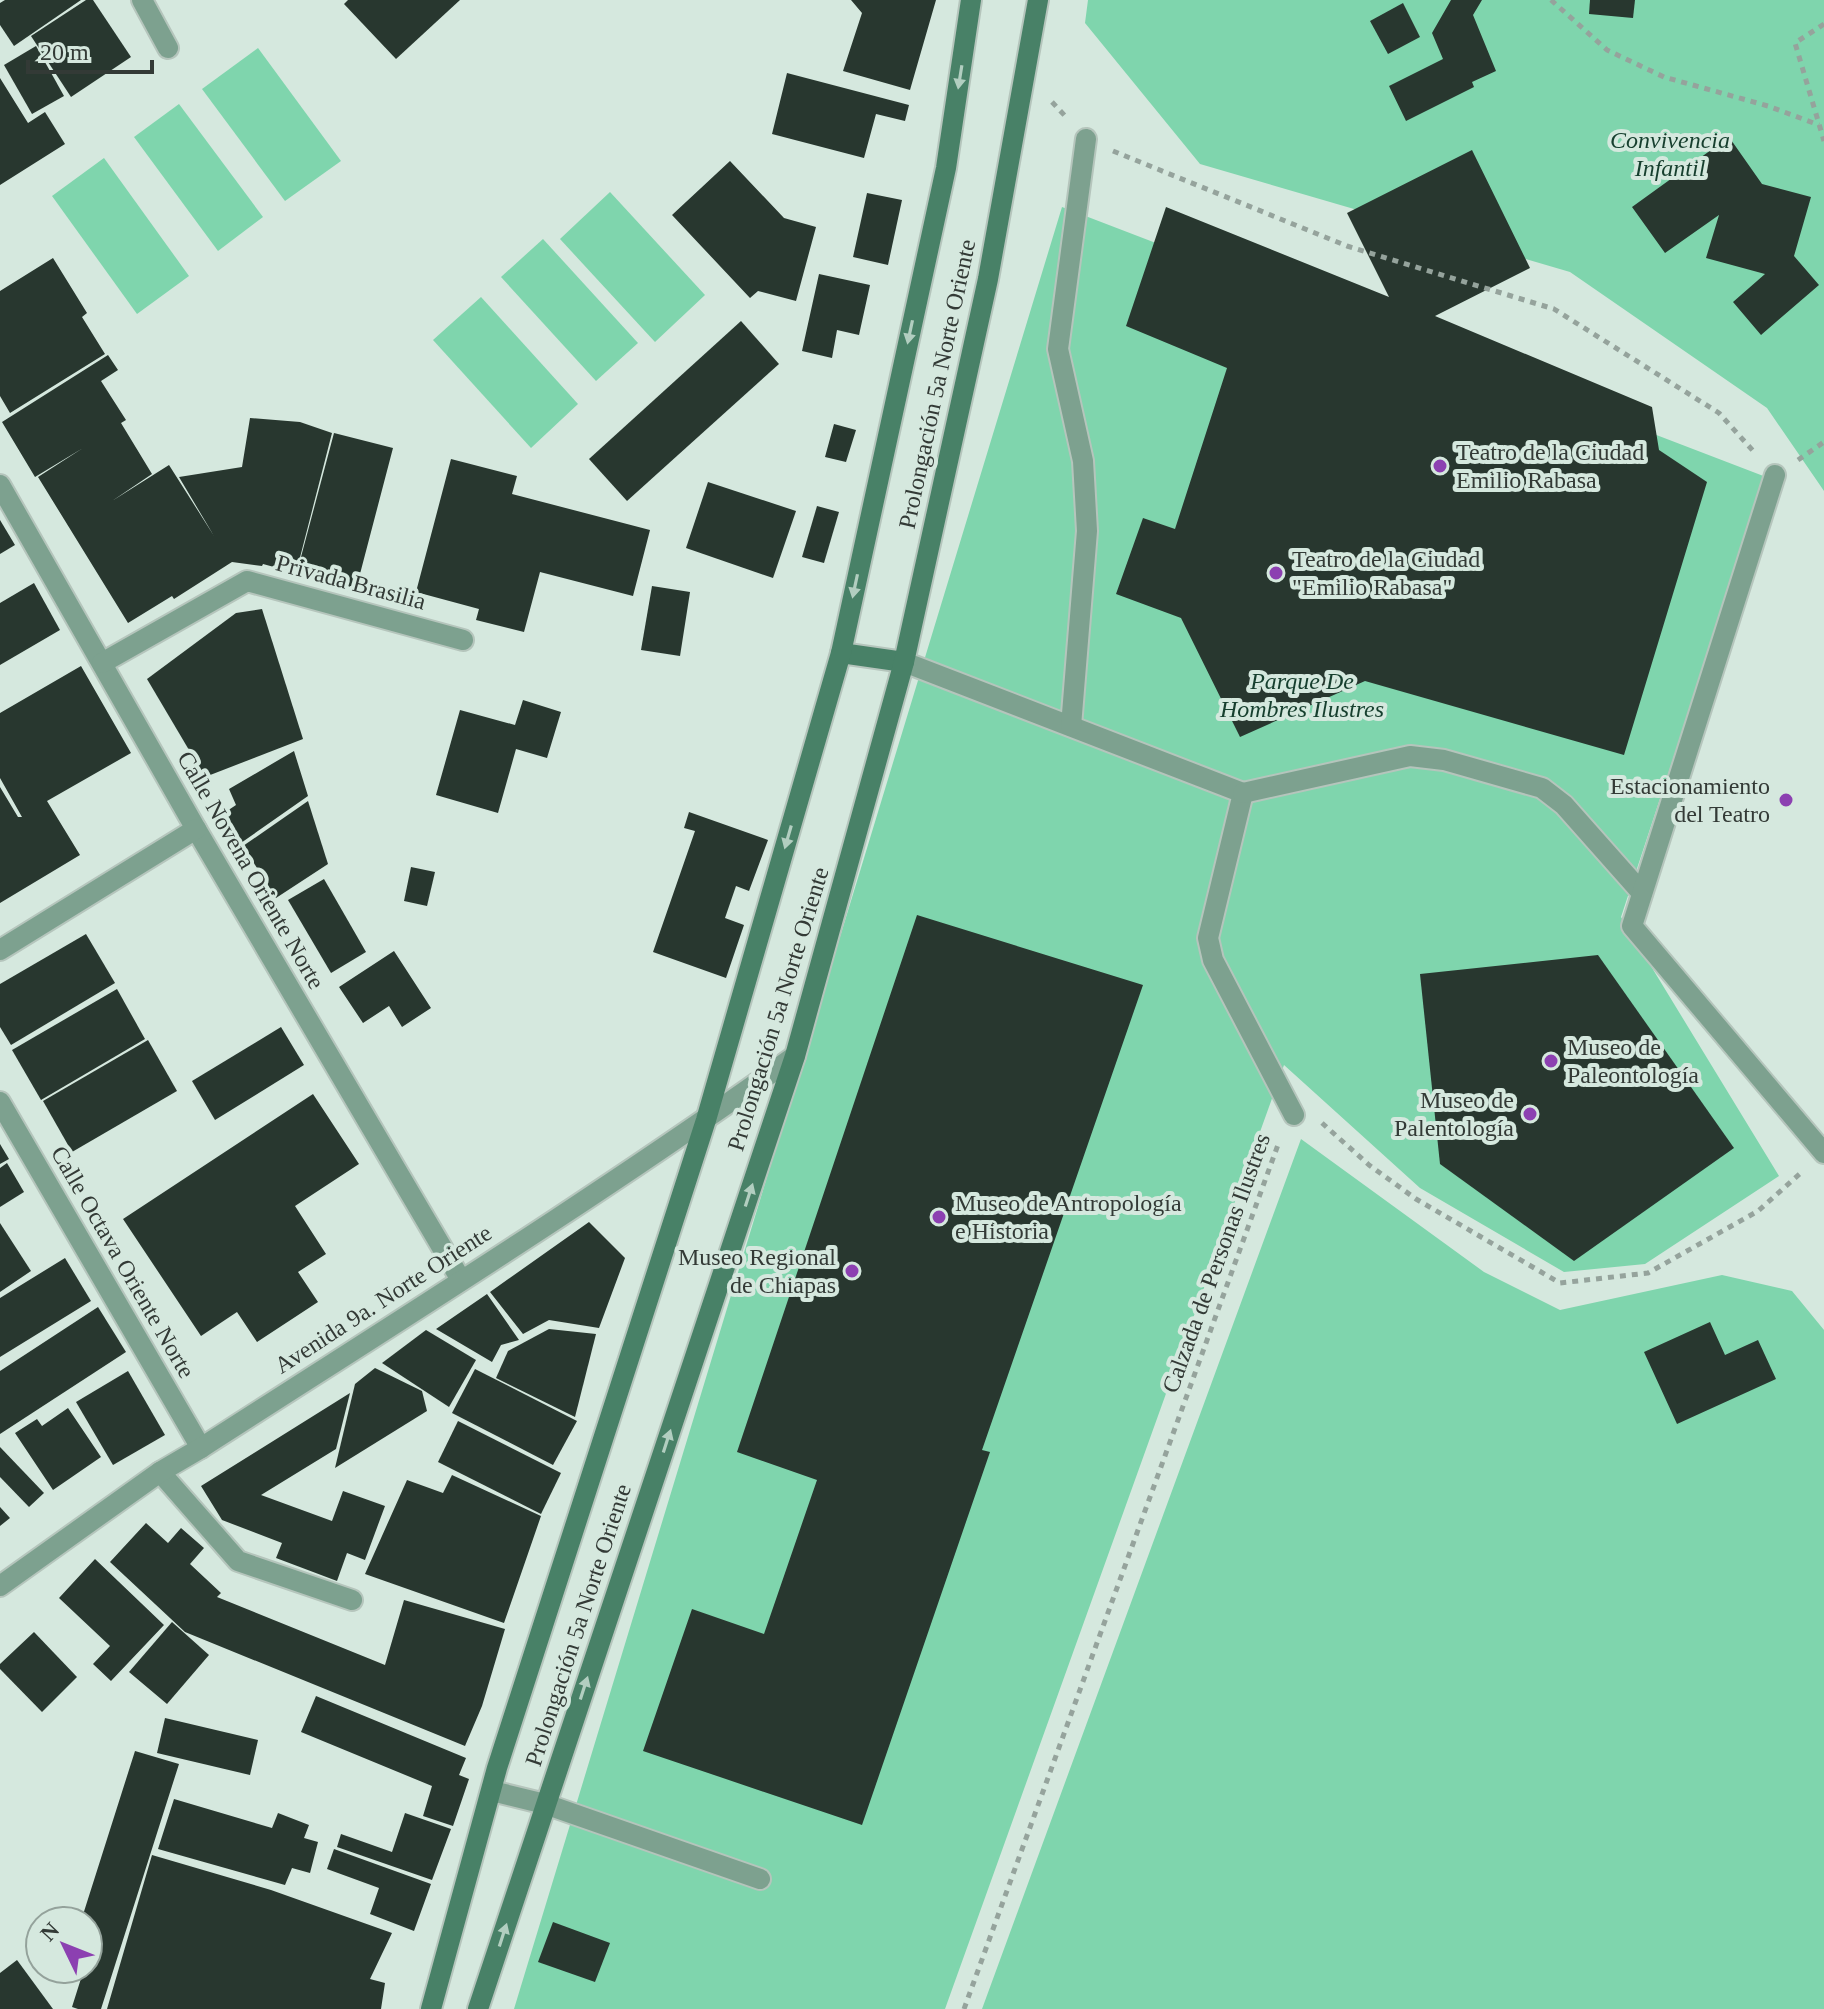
<svg xmlns="http://www.w3.org/2000/svg" width="1824" height="2009" font-family="Georgia,serif">
	<style>
		.green { fill: #7fd5ad }
		.building { fill: #28372f }
		.lines { fill: none; stroke-linecap: round; stroke-linejoin: round }
		.service-casing { stroke: #b5c5bc; stroke-width: 24 }
		.pedestrian-casing { stroke: #b5c5bc; stroke-width: 24 }
		.minor-casing { stroke: #b5c5bc; stroke-width: 24 }
		.secondary-casing { stroke: #b5c5bc; stroke-width: 24 }
		.path { stroke: #95a39c; stroke-width: 5; stroke-dasharray: 6 6; stroke-linecap: butt }
		.service { stroke: #7da18f; stroke-width: 20 }
		.pedestrian { stroke: #7da18f; stroke-width: 20 }
		.minor { stroke: #7da18f; stroke-width: 20 }
		.secondary { stroke: #488167; stroke-width: 20 }
		.oneway { fill: #b2cec0 }
		.poi-dot { fill: #8c40b1; stroke: #d5e8de; stroke-width: 3 }
		.labels { text-anchor: middle; stroke-width: 8; stroke-linejoin: round; paint-order: stroke }
		.park-label { font-size: 24px; font-style: italic; fill: #163f2e; stroke: #d5e8de }
		.street-label { font-size: 24px; fill: #333a36; stroke: #d5e8de }
		.poi-label { font-size: 24px; fill: #333a36; stroke: #d5e8de; text-anchor: start }
	</style>
	<rect width="100%" height="100%" fill="#d5e8de"/>
	<g class="green">
		<polygon points="1088,0 1824,0 1824,491 1767,408 1570,272 1200,164 1085,23"/>
		<polygon points="258,48 341,161 285,201 202,89"/>
		<polygon points="179,104 263,217 218,251 134,137"/>
		<polygon points="104,158 189,276 137,314 52,196"/>
		<polygon points="610,192 705,295 655,342 560,239"/>
		<polygon points="1062,207 1766,477 1621,917 1779,1176 1645,1264 1564,1272 1420,1188 1284,1065 945,2009 514,2009"/>
		<polygon points="543,239 638,343 596,381 501,277"/>
		<polygon points="481,297 578,404 531,448 433,340"/>
		<polygon points="1301,1139 1484,1272 1560,1310 1722,1275 1792,1291 1824,1330 1824,2009 982,2009"/>
	</g>
	<g class="building">
		<polygon points="5,0 81,0 14,46 0,25 0,3"/>
		<polygon points="86,0 93,0 131,57 71,97 31,36"/>
		<polygon points="348,0 460,0 396,59 344,4"/>
		<polygon points="851,0 936,0 910,90 843,71 862,13"/>
		<polygon points="1451,0 1482,0 1473,15 1496,71 1472,82 1474,87 1406,121 1389,86 1443,59 1432,33"/>
		<polygon points="1590,0 1635,0 1633,18 1589,14"/>
		<polygon points="1403,3 1420,37 1388,54 1370,21"/>
		<polygon points="36,46 64,96 32,114 4,65"/>
		<polygon points="787,73 909,105 905,121 876,114 864,158 772,134"/>
		<polygon points="0,78 28,123 45,112 65,144 0,185"/>
		<polygon points="1729,137 1762,184 1811,197 1794,256 1819,285 1761,335 1733,302 1765,274 1706,258 1719,215 1665,253 1632,207"/>
		<polygon points="1472,150 1530,268 1435,316 1652,407 1659,450 1707,482 1624,755 1365,681 1240,737 1181,618 1116,594 1143,518 1175,529 1227,368 1126,326 1166,207 1389,297 1347,213"/>
		<polygon points="730,161 784,218 816,227 796,301 758,291 750,298 672,215"/>
		<polygon points="867,193 902,200 888,265 853,257"/>
		<polygon points="53,258 87,313 82,317 105,354 10,413 0,396 0,291"/>
		<polygon points="819,274 870,285 859,335 837,330 832,358 802,351"/>
		<polygon points="741,321 779,364 627,501 589,459"/>
		<polygon points="108,355 118,370 101,381 126,420 121,423 152,474 112,501 169,465 214,536 179,477 242,467 250,418 300,422 332,433 296,573 263,564 262,566 232,562 174,599 172,596 128,623 38,477 83,448 35,477 2,422"/>
		<polygon points="834,424 856,430 846,462 825,457"/>
		<polygon points="334,433 393,448 355,593 315,583 316,577 297,572"/>
		<polygon points="451,459 517,476 512,494 650,530 633,596 540,572 524,632 476,620 479,609 416,592"/>
		<polygon points="708,482 796,511 773,578 686,548"/>
		<polygon points="817,506 839,512 824,563 802,557"/>
		<polygon points="0,520 15,545 0,554"/>
		<polygon points="34,583 60,630 0,665 0,603"/>
		<polygon points="652,586 690,592 680,656 641,650"/>
		<polygon points="262,609 303,739 205,777 147,679 236,613"/>
		<polygon points="81,666 131,753 47,801 80,855 0,903 0,787 18,817 22,817 0,778 0,713"/>
		<polygon points="523,700 561,712 547,758 516,749 498,813 436,795 460,710 515,725"/>
		<polygon points="294,751 308,796 238,845 218,817 236,805 229,789"/>
		<polygon points="308,801 328,864 276,898 243,846"/>
		<polygon points="689,812 768,840 749,891 736,886 725,918 744,925 726,978 653,952 695,831 684,828"/>
		<polygon points="411,867 435,872 427,906 404,901"/>
		<polygon points="324,879 366,952 331,973 288,900"/>
		<polygon points="917,915 1143,985 982,1450 990,1452 862,1825 643,1751 692,1609 764,1634 817,1480 737,1452"/>
		<polygon points="86,934 115,983 11,1045 0,1027 0,984"/>
		<polygon points="394,951 431,1008 402,1027 389,1006 363,1023 339,987"/>
		<polygon points="1598,955 1734,1148 1574,1261 1440,1164 1420,974"/>
		<polygon points="117,989 145,1039 41,1100 12,1050"/>
		<polygon points="281,1027 304,1065 215,1120 192,1081"/>
		<polygon points="148,1040 177,1091 72,1152 43,1101"/>
		<polygon points="313,1094 359,1164 295,1206 326,1254 298,1272 318,1302 257,1342 237,1312 201,1336 123,1219"/>
		<polygon points="0,1144 9,1159 0,1164"/>
		<polygon points="7,1163 24,1192 0,1207 0,1168"/>
		<polygon points="589,1222 625,1258 599,1328 549,1320 523,1334 490,1292"/>
		<polygon points="0,1223 31,1271 0,1292"/>
		<polygon points="65,1258 91,1301 0,1357 0,1298"/>
		<polygon points="487,1294 519,1340 501,1345 492,1362 436,1329"/>
		<polygon points="98,1307 126,1352 0,1434 0,1371"/>
		<polygon points="1710,1322 1725,1355 1758,1340 1776,1379 1677,1424 1644,1352"/>
		<polygon points="549,1329 596,1334 575,1417 496,1378 508,1351"/>
		<polygon points="426,1330 476,1360 449,1407 382,1363"/>
		<polygon points="375,1368 422,1391 427,1411 335,1468 355,1384"/>
		<polygon points="475,1369 577,1421 553,1465 452,1413"/>
		<polygon points="128,1371 165,1435 113,1465 76,1402"/>
		<polygon points="350,1393 336,1449 261,1495 332,1521 343,1491 385,1506 365,1560 347,1553 337,1581 276,1558 282,1543 222,1520 201,1486"/>
		<polygon points="68,1408 101,1457 53,1490 15,1433 37,1419 42,1426"/>
		<polygon points="458,1421 561,1473 541,1514 438,1462"/>
		<polygon points="0,1447 44,1493 29,1507 0,1477"/>
		<polygon points="452,1475 541,1516 504,1623 365,1574 407,1480 443,1493"/>
		<polygon points="0,1507 10,1518 0,1526"/>
		<polygon points="146,1523 168,1543 181,1528 204,1548 190,1564 221,1593 217,1597 385,1665 404,1600 505,1629 482,1706 465,1746 185,1632 110,1562"/>
		<polygon points="95,1559 164,1625 111,1681 93,1664 110,1646 59,1598"/>
		<polygon points="172,1622 209,1655 167,1704 129,1672"/>
		<polygon points="34,1632 77,1677 42,1712 0,1669 0,1664"/>
		<polygon points="316,1696 466,1758 459,1775 469,1779 453,1826 423,1816 432,1786 301,1732"/>
		<polygon points="165,1718 258,1740 250,1775 157,1753"/>
		<polygon points="135,1751 179,1764 101,2009 78,2009 72,2007 84,1969 88,1969 88,1921 81,1921"/>
		<polygon points="174,1799 272,1828 278,1813 309,1825 304,1838 318,1842 310,1873 292,1868 285,1885 158,1849"/>
		<polygon points="405,1813 451,1829 432,1880 337,1847 341,1834 392,1852"/>
		<polygon points="334,1849 431,1884 414,1931 370,1914 379,1888 327,1869"/>
		<polygon points="152,1855 271,1890 392,1933 370,1979 385,1983 381,2009 107,2009"/>
		<polygon points="553,1922 610,1943 595,1982 538,1962"/>
		<polygon points="17,1960 53,2009 0,2009 0,1973"/>
	</g>
	<g class="lines">
		<defs>
			<g id="service">
				<polyline points="160,1472 238,1561 352,1600"/>
				<polyline points="492,1791 545,1804 760,1879"/>
			</g>
			<g id="pedestrian">
				<polyline points="904,662 1243,793 1208,938 1213,960 1294,1115"/>
				<polyline points="1071,726 1087,531 1083,461 1058,349 1086,139"/>
				<polyline points="1243,793 1410,756 1444,760 1542,788 1564,805 1642,893"/>
			</g>
			<g id="minor">
				<polyline points="142,0 168,48"/>
				<polyline points="1775,475 1632,926 1824,1153"/>
				<polyline points="0,485 196,829 461,1280"/>
				<polyline points="102,663 247,581 463,640"/>
				<polyline points="0,950 196,829"/>
				<polyline points="0,1102 201,1448"/>
				<path d="M0,1586L160,1472L201,1448C400,1320 602,1194 795,1056"/>
			</g>
			<g id="secondary">
				<polyline points="841,653 904,662"/>
				<polyline points="431,2009 497,1768 706,1120 841,653 946,168 971,0"/>
				<polyline points="478,2009 795,1056 904,662 988,279 1038,0"/>
			</g>
		</defs>
		<use href="#service" class="service-casing"/>
		<use href="#pedestrian" class="pedestrian-casing"/>
		<use href="#minor" class="minor-casing"/>
		<use href="#secondary" class="secondary-casing"/>
		<g class="path">
			<polyline points="1551,0 1607,50 1664,77 1768,106 1819,125"/>
			<polyline points="1824,24 1795,43 1824,141"/>
			<polyline points="1052,102 1067,118"/>
			<polyline points="1113,151 1347,246 1554,309 1719,413 1755,453"/>
			<polyline points="1798,460 1824,442"/>
			<polyline points="1322,1123 1369,1165 1416,1199 1560,1283 1648,1273 1758,1211 1803,1171"/>
			<polyline points="964,2009 1279,1142"/>
		</g>
		<use href="#service" class="service"/>
		<use href="#pedestrian" class="pedestrian"/>
		<use href="#minor" class="minor"/>
		<use href="#secondary" class="secondary"/>
	</g>
	<defs><path id="oneway-solid" d="M-6-.8H1V-3.2L6.5 0L1 3.2V.8H-6Z" transform="scale(2)"/></defs>
	<g class="oneway">
		<use href="#oneway-solid" transform="translate(960 77) rotate(99)"/>
		<use href="#oneway-solid" transform="translate(910 332) rotate(102)"/>
		<use href="#oneway-solid" transform="translate(855 586) rotate(102)"/>
		<use href="#oneway-solid" transform="translate(788 837) rotate(106)"/>
		<use href="#oneway-solid" transform="translate(749 1195) rotate(-72)"/>
		<use href="#oneway-solid" transform="translate(667 1441) rotate(-72)"/>
		<use href="#oneway-solid" transform="translate(584 1688) rotate(-72)"/>
		<use href="#oneway-solid" transform="translate(503 1935) rotate(-72)"/>
	</g>
	<g class="poi-dot">
		<circle cx="1440" cy="466" r="8"/>
		<circle cx="1276" cy="573" r="8"/>
		<circle cx="1786" cy="800" r="8"/>
		<circle cx="1551" cy="1061" r="8"/>
		<circle cx="1530" cy="1114" r="8"/>
		<circle cx="939" cy="1217" r="8"/>
		<circle cx="852" cy="1271" r="8"/>
	</g>
	<g class="labels">
		<g class="park-label">
			<text x="1670" y="148">Convivencia<tspan x="1670" dy="28">Infantil</tspan></text>
			<text x="1302" y="689">Parque De<tspan x="1302" dy="28">Hombres Ilustres</tspan></text>
		</g>
		<g class="street-label">
			<text transform="translate(937 384) rotate(-78)" y="8">Prolongación 5a Norte Oriente</text>
			<text transform="translate(351 582) rotate(15)" y="8">Privada Brasilia</text>
			<text transform="translate(251 870) rotate(60)" y="8">Calle Novena Oriente Norte</text>
			<text transform="translate(778 1009) rotate(-73)" y="8">Prolongación 5a Norte Oriente</text>
			<text transform="translate(123 1262) rotate(60)" y="8">Calle Octava Oriente Norte</text>
			<text transform="translate(1216 1263) rotate(-70)" y="8">Calzada de Personas Ilustres</text>
			<text transform="translate(383 1299) rotate(-33)" y="8">Avenida 9a. Norte Oriente</text>
			<text transform="translate(578 1625) rotate(-72)" y="8">Prolongación 5a Norte Oriente</text>
		</g>
		<g class="poi-label">
			<text x="1456" y="460">Teatro de la Ciudad<tspan x="1456" dy="28">Emilio Rabasa</tspan></text>
			<text x="1292" y="567">Teatro de la Ciudad<tspan x="1292" dy="28">"Emilio Rabasa"</tspan></text>
			<text x="1770" y="794" text-anchor="end">Estacionamiento<tspan x="1770" dy="28">del Teatro</tspan></text>
			<text x="1567" y="1055">Museo de<tspan x="1567" dy="28">Paleontología</tspan></text>
			<text x="1514" y="1108" text-anchor="end">Museo de<tspan x="1514" dy="28">Palentología</tspan></text>
			<text x="955" y="1211">Museo de Antropología<tspan x="955" dy="28">e Historia</tspan></text>
			<text x="836" y="1265" text-anchor="end">Museo Regional<tspan x="836" dy="28">de Chiapas</tspan></text>
		</g>
	</g>
	<g transform="translate(64 1945) rotate(313)"><circle r="38" fill="#d5e8de" stroke="#94a29b" stroke-width="2"/>
	<path d="M0-6L14 30L0 20L-14 30Z" fill="#8c40b1"/>
	<text y="-12" font-size="22" font-weight="bold" text-anchor="middle" fill="#333a36">N</text>
	</g>
	<path d="M28 60v12h124v-12" fill="none" stroke="#333a36" stroke-width="4"/>
	<text x="40" y="60" font-size="24" fill="#333a36" stroke="#d5e8de" stroke-width="6" paint-order="stroke">20 m</text>
</svg>
